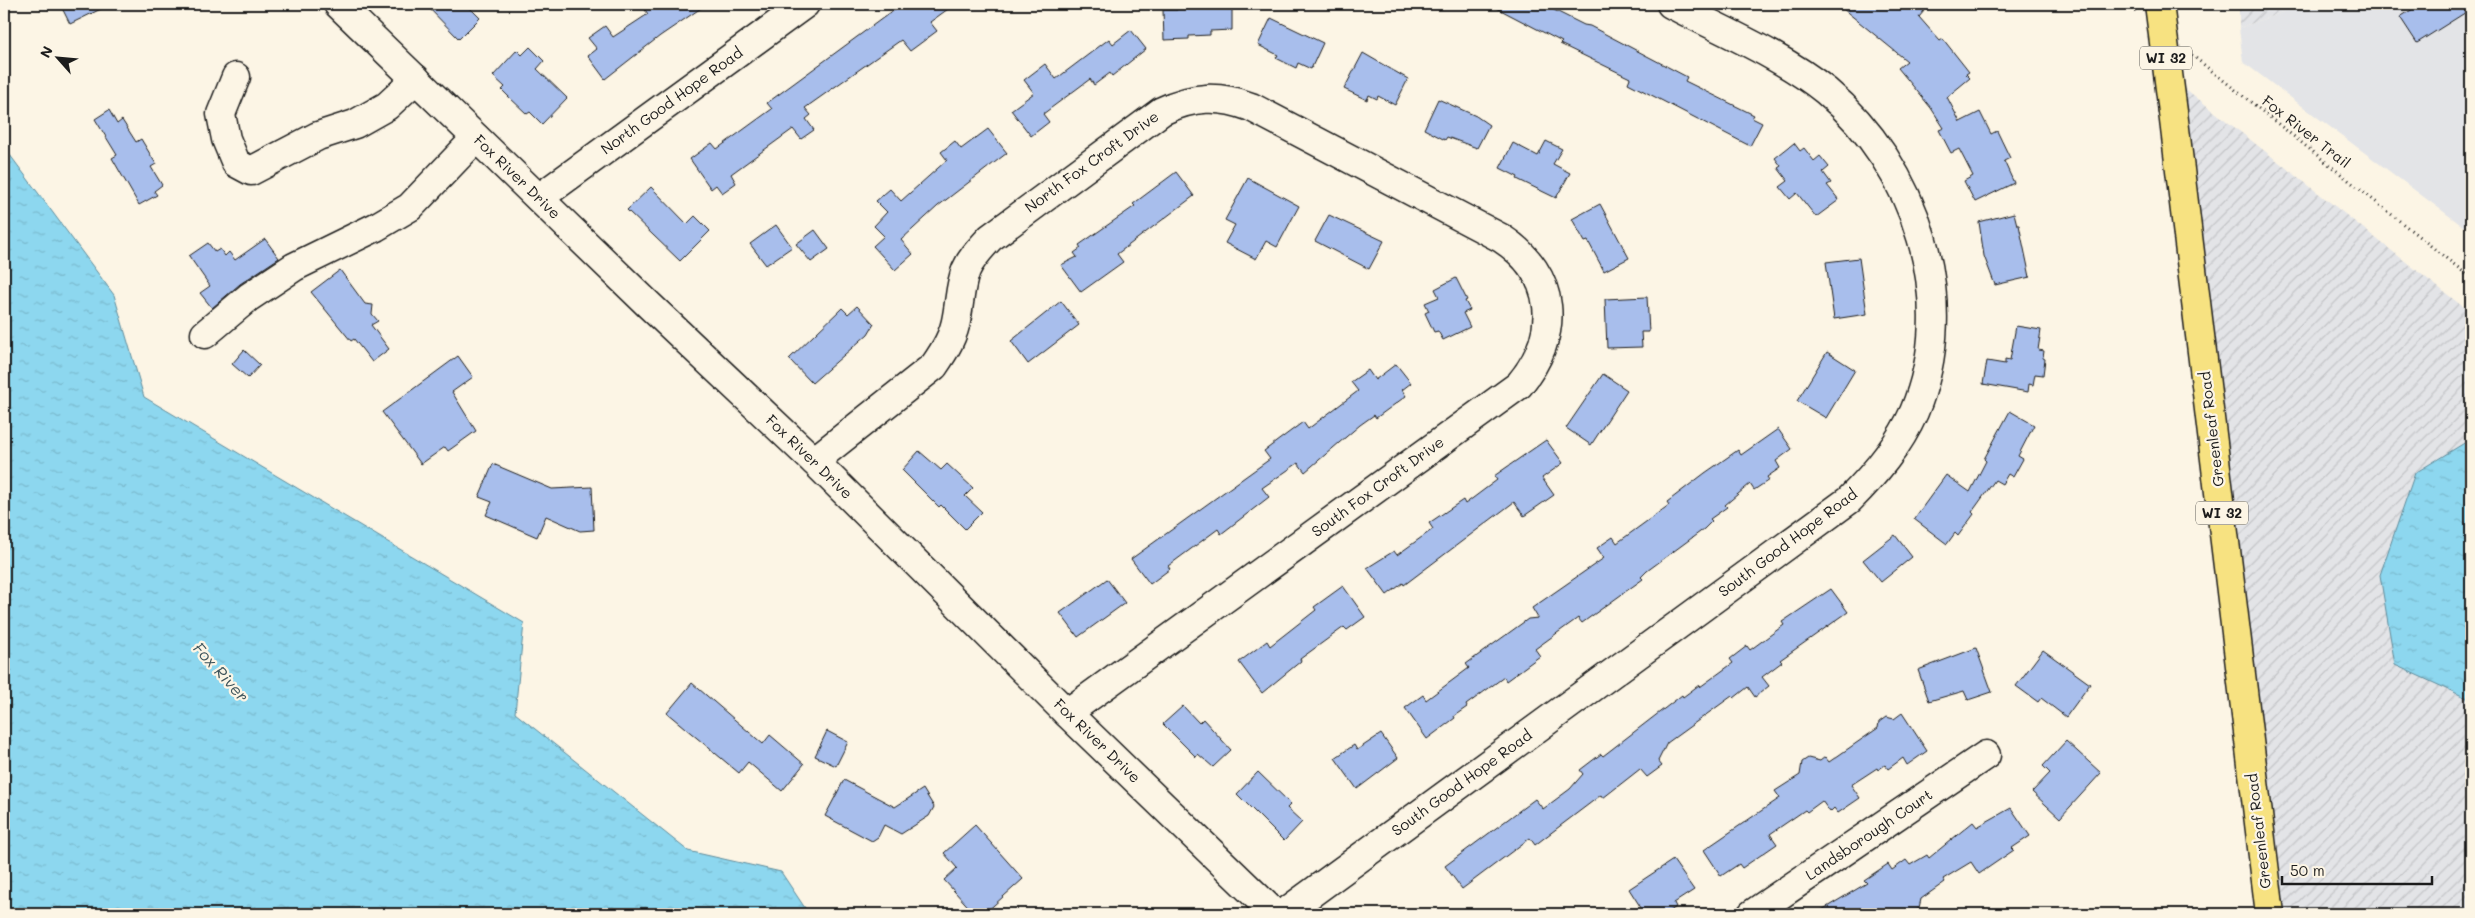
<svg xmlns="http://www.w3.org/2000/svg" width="2475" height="918" font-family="Mali,sans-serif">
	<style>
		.built { fill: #e3e4e7 }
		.industrial { fill: url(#industrial-furrows) }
		.water { fill: url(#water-ripples); stroke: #608c9b }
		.building { fill: #a8beec; stroke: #1c1c1c }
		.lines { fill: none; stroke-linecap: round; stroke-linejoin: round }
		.minor-casing { stroke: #1c1c1c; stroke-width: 31 }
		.major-casing { stroke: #1c1c1c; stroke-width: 31 }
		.path { stroke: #1c1c1c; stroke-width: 3; stroke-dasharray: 1 4; stroke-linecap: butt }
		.minor { stroke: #fcf5e5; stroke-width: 28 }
		.major { stroke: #f7e281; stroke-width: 28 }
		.major-bridge-casing { stroke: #1c1c1c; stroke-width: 31; stroke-linecap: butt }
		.major-bridge { stroke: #f7e281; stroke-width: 28 }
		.labels { text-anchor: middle; stroke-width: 4.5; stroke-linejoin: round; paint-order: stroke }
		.shield { fill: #fcf5e5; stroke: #5f5d58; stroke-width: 1 }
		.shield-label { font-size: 14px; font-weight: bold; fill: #1c1c1c }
		.street-label { font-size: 15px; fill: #1c1c1c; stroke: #fcf5e5 }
		.water-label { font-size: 16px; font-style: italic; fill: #3e545b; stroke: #fcf5e5 }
	</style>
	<defs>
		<pattern id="industrial-furrows" width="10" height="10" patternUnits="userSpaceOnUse" patternTransform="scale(1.25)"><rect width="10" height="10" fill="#e3e4e7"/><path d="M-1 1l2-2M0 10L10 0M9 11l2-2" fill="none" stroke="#c2c3c6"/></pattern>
		<pattern id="water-ripples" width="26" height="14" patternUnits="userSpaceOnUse" patternTransform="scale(1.25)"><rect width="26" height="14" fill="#8dd7ef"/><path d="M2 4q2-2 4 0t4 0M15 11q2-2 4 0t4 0" fill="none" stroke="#79b8cc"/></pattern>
	</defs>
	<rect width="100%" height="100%" fill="#fcf5e5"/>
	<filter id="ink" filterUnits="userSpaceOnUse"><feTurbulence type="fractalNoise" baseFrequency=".02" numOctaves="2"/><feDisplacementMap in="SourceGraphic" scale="10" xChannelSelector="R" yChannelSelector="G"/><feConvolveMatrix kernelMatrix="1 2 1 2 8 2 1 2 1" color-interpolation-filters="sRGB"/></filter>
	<g filter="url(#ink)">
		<polygon class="built" points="2305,4 2471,4 2471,216 2464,227 2243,62 2239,28"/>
		<g class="industrial">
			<polygon points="2239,4 2305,4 2239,28"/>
			<polygon points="2169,76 2471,313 2471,914 2270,914"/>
		</g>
		<g class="water">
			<polygon points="4,147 114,295 144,397 524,623 515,713 688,851 781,872 809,914 4,914"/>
			<polygon points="2471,439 2471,700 2395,665 2380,575 2415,473"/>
		</g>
		<g class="building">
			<polygon points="60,4 111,4 70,24"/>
			<polygon points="425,4 466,4 480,18 459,39"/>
			<polygon points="641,4 707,4 660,36 605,79 588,56 597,49 588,38 605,26 613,37 648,14"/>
			<polygon points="902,4 955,4 930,22 937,31 910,51 901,40 805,108 811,115 806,119 814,130 801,139 793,129 731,174 736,183 722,193 716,185 711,189 690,159 712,143 717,149 754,122 772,109 767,103"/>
			<polygon points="1177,4 1232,4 1232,30 1210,31 1210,35 1189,36 1189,39 1164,40 1163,10 1177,10"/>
			<polygon points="1489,4 1542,4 1584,25 1590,26 1687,77 1685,81 1754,115 1752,118 1762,123 1750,146 1628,83 1630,78 1560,44 1562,42"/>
			<polygon points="1837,4 1914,4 1924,11 1919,17 1940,41 1943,39 1969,72 1966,74 1970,78 1947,97 1960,122 1980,112 1991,134 1997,131 2010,158 2004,161 2014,183 1975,202 1964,181 1973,176 1959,149 1951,153 1939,130 1944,128 1931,108 1898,68 1907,61"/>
			<polygon points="2421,4 2471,4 2471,9 2417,43 2400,17"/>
			<polygon points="1271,18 1323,43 1311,69 1298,63 1296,68 1276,58 1278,55 1258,45"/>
			<polygon points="1131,30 1146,49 1112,76 1110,73 1094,85 1090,79 1043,114 1049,122 1031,136 1011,110 1034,93 1024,80 1045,64 1056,79 1109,39 1113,44"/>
			<polygon points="530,47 544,61 537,69 567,98 542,124 530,112 527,114 508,96 502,90 505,87 493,76 517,50 522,55"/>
			<polygon points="1363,53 1408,79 1395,105 1378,96 1377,99 1369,95 1367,100 1344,89"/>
			<polygon points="1438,99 1476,116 1489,125 1477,148 1447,137 1445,140 1424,129"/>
			<polygon points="109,110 117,124 122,120 136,142 141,139 156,164 151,167 162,185 154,191 157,195 139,205 112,158 117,155 95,119"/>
			<polygon points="988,129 1007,153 938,206 901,240 913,254 895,270 873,246 884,236 874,226 887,212 876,201 890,189 901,201 947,160 941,152 955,141 961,149"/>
			<polygon points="1546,141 1562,149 1553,164 1570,173 1556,198 1517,179 1518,177 1500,168 1513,143 1538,156"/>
			<polygon points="1794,143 1800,151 1804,148 1814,161 1820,156 1829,167 1823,172 1831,183 1827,185 1839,200 1816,217 1797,193 1790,199 1780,187 1788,181 1778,168 1781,166 1775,158"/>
			<polygon points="1176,172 1194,196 1117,254 1123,262 1081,292 1061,265 1077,257 1074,253 1081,248 1079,245 1135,206 1133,204"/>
			<polygon points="1248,178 1299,206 1277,247 1266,241 1256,259 1225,243 1235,225 1225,220"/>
			<polygon points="651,187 687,224 695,216 710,231 680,261 627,210"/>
			<polygon points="1600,204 1629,258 1604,271 1588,241 1585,242 1572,219"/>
			<polygon points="2014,213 2017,225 2019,225 2030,277 1995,285 1984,256 1979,222"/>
			<polygon points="1329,215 1384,241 1369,269 1315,241"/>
			<polygon points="776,225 792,247 766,265 750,244"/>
			<polygon points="815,230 829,249 811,262 796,244"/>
			<polygon points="265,239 279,258 240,284 212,308 200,293 210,286 189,256 208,243 215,252 220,249 225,256 229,252 235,260"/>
			<polygon points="1859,258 1867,314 1834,319 1826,262"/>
			<polygon points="340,270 365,304 373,305 372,314 378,321 371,325 389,349 372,362 354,339 351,341 311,292"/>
			<polygon points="1456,278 1467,300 1465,301 1470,310 1463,313 1470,327 1443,340 1438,331 1434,332 1425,313 1429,311 1425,303 1439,297 1435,289"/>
			<polygon points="1647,297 1649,332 1641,332 1642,347 1607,348 1605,299"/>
			<polygon points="1061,301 1079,325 1028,364 1011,341"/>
			<polygon points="857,306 874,324 868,334 812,383 789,359 842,308 848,314"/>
			<polygon points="2016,326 2041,330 2038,350 2044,351 2043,358 2045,359 2043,375 2035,374 2033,385 2029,384 2028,392 1983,384 1987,361 2005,364 2005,359 2010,360"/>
			<polygon points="244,350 260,365 248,378 232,364"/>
			<polygon points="1827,352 1855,370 1826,418 1797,401"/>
			<polygon points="458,356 473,377 452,392 476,431 448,451 445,447 421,464 382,412"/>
			<polygon points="1396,364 1411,383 1402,390 1406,396 1376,418 1374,415 1360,425 1305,472 1298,463 1262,488 1269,497 1221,534 1218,529 1168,566 1170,569 1150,584 1131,559 1270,459 1264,451 1303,422 1308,429 1358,391 1351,382 1368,370 1375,380"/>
			<polygon points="1603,374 1627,390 1591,445 1566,428"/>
			<polygon points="2010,411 2034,425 2018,456 2023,459 2013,477 2008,474 2002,484 1995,480 1972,512 1974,514 1958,536 1955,533 1947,544 1914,519 1946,475 1970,492 1986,461 1984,459"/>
			<polygon points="1778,429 1792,449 1776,461 1780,468 1767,477 1769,480 1754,490 1750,484 1725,505 1727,507 1710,519 1712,521 1704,529 1647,571 1641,577 1643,579 1582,623 1578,618 1535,649 1540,656 1506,681 1504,677 1466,705 1467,707 1454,716 1455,718 1427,739 1405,708 1423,695 1426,700 1469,668 1466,664 1528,619 1538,618 1532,608 1604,558 1597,548 1613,537 1617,543 1669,505 1667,502 1705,473 1738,450 1741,455"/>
			<polygon points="1546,440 1563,463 1542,478 1554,495 1524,516 1514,502 1404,585 1403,583 1387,595 1367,568 1394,551 1397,555 1433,529 1429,523 1463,500 1465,504 1497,480 1494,476"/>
			<polygon points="919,451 941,470 947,464 973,488 965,496 982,512 965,529 941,505 939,507 902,470"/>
			<polygon points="493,464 552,489 592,487 594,530 580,531 546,516 537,537 486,515 492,502 479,497"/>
			<polygon points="1895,535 1912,557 1881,582 1863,560"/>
			<polygon points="1107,579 1125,603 1078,637 1060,613"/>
			<polygon points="1343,586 1365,617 1347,630 1344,627 1300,659 1301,661 1262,693 1239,662 1267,641 1270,646 1316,610 1314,607"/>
			<polygon points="1831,589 1848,612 1780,660 1782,662 1762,677 1769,686 1755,697 1748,687 1734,698 1732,696 1667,743 1658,761 1662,766 1647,777 1640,769 1603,798 1601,795 1535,845 1530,838 1462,889 1445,866 1535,799 1543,809 1570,789 1583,774 1580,770 1601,754 1603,756 1682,695 1683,697 1699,685 1700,687 1733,663 1730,659 1747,646 1750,650 1784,625 1782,622"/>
			<polygon points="1976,648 1992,692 1968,700 1964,691 1929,701 1918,670"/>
			<polygon points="2043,650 2090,684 2066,717 2041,698 2038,702 2016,686"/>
			<polygon points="692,683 763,744 770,735 804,764 782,791 748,762 739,773 667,713"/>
			<polygon points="1183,706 1199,723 1203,719 1231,750 1213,767 1198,754 1196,757 1163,724"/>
			<polygon points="1902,713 1927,751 1907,765 1903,758 1888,769 1885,765 1878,770 1877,768 1851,785 1860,798 1838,813 1834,808 1830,812 1822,801 1807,812 1805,810 1770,834 1777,844 1742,868 1739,864 1721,876 1704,850 1780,798 1775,791 1800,775 1802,762 1808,758 1820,761 1825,757 1829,762 1878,728 1879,722 1886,717 1894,719"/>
			<polygon points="827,731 848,742 836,766 815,756"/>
			<polygon points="1381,734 1398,758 1357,789 1335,758 1354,745 1357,750"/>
			<polygon points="2066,741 2101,773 2060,818 2032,792 2050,773 2043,766"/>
			<polygon points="1258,772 1291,804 1287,808 1302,822 1284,841 1237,794"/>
			<polygon points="844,780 895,807 923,789 934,807 929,816 901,834 884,825 878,837 872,841 825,816"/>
			<polygon points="2011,808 2030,836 2012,848 2014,850 1979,874 1971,862 1943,879 1945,882 1921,899 1919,908 1911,914 1901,911 1897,914 1815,914 1867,883 1864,880 1888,864 1892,870 1906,860 1910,865 1927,855 1929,858 1973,822 1977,827"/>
			<polygon points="975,825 1023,879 984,914 975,914 944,880 957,868 944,853"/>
			<polygon points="1673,860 1694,890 1674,903 1676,907 1666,914 1645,914 1629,889"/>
		</g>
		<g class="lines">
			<defs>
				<g id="minor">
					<polyline points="338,4 650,306 814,461 1067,713 1275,914"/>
					<polyline points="236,77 221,114 226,139 236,163 251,171 318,136 355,124 387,106 416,79"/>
					<polyline points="539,198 805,4"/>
					<polyline points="205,334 249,297 294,267 376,227 410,207 476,138"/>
					<path d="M814,461L934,366C945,350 954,336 957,316C960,300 960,285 966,270C971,258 981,248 990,238L1162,111C1193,96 1219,95 1251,107L1501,238C1558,275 1561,335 1519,385L1067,713"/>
					<path d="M1283,914L1849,500C1875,474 1899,446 1914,412C1961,301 1916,166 1826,91C1783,56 1721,30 1671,4"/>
					<polyline points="1752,914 1986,755"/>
				</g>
				<polyline id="major" points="2173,112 2270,914"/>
			</defs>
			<use href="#minor" class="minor-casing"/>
			<use href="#major" class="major-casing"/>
			<g class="path">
				<polyline points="2127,4 2136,11"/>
				<polyline points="2188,52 2471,278"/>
			</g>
			<use href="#minor" class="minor"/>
			<use href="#major" class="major"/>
			<defs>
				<polyline id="major-bridge" points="2159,4 2173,112"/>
			</defs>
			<use href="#major-bridge" class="major-bridge-casing"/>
			<use href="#major-bridge" class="major-bridge"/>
		</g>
	</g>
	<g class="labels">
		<g class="shield">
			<rect x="2140" y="46.5" width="52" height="23" rx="4"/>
			<rect x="2196" y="501.5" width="52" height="23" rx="4"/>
		</g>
		<g class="shield-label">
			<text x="2166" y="63">WI 32</text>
			<text x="2222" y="518">WI 32</text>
		</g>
		<g class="street-label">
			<text transform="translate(672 101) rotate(-36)" y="5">North Good Hope Road</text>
			<text transform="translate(2306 132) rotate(38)" y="5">Fox River Trail</text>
			<text transform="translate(1092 162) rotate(-36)" y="5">North Fox Croft Drive</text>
			<text transform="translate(517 177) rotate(44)" y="5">Fox River Drive</text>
			<text transform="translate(2212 429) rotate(-97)" y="5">Greenleaf Road</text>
			<text transform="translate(809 457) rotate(44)" y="5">Fox River Drive</text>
			<text transform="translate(1378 487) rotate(-36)" y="5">South Fox Croft Drive</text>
			<text transform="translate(1788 543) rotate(-37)" y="5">South Good Hope Road</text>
			<text transform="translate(1097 741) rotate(44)" y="5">Fox River Drive</text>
			<text transform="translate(1462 783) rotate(-36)" y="5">South Good Hope Road</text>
			<text transform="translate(2259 831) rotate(-97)" y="5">Greenleaf Road</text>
			<text transform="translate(1869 835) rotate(-34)" y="5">Landsborough Court</text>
		</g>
		<g class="water-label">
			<text transform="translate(221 672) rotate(48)" y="6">Fox River</text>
		</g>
	</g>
	<rect width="2475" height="918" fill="none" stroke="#fcf5e5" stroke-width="20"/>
	<rect x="10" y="10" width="2455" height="898" fill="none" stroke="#1c1c1c" stroke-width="2" filter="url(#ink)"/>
	<g transform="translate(58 58) rotate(297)" stroke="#fcf5e5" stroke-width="4" paint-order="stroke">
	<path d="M0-4L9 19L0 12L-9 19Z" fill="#1c1c1c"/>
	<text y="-8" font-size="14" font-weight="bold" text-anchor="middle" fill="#1c1c1c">N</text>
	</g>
	<path d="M2282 876v8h150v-8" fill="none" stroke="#1c1c1c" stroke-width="2.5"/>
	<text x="2290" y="876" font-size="15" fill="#1c1c1c" stroke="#fcf5e5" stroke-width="4" paint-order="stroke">50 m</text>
</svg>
